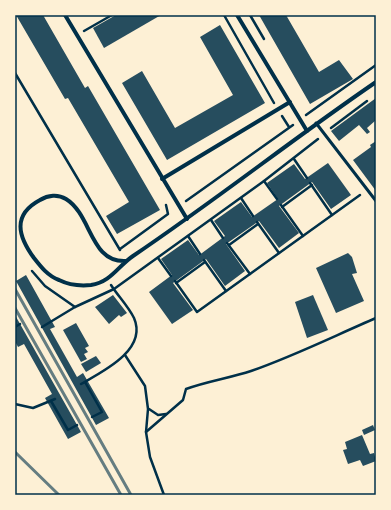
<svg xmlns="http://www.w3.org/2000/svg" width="391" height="510" font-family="'Times New Roman',serif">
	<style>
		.building { fill: #264d5e }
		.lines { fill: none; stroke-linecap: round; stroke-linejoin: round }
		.path { stroke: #003049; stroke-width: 2.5 }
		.service { stroke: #003049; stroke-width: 3 }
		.minor { stroke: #003049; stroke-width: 4 }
		.rail { stroke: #657d81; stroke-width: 3 }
		.neatline { fill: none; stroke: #003049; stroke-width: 1.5 }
	</style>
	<rect width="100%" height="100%" fill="#fdf0d5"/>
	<g class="building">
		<polygon points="16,15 43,15 85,88 88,86 160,210 117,234 106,216 129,202 68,98 65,99"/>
		<polygon points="116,15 161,15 104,48 93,28"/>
		<polygon points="259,15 286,15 319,72 339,60 353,79 310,104"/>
		<polygon points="220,25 265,103 167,160 122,83 142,71 175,128 233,95 200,37"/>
		<polygon points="376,98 376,120 367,128 370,132 367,134 359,125 339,141 331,131"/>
		<polygon points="376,141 376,191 353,160 371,147 370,145"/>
		<polygon points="328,163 351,195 331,209 312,182 279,206 299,233 279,248 259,221 226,244 245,271 225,286 206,259 173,283 193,310 172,324 149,292 172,275 161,259 188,240 199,255 202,253 225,236 214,221 241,202 252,217 275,201 278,199 267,183 294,164 305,179"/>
		<polygon points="348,253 352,257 357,273 352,274 364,301 336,313 316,268"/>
		<polygon points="26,275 55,327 50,329 77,377 83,373 109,418 96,425 16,281"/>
		<polygon points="113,295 127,313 121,317 119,315 109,324 95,307"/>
		<polygon points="313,295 328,330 307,338 295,302"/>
		<polygon points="15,315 81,432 68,439 45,398 52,394 24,344 18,347 15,341"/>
		<polygon points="76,323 89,346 85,348 88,352 84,354 87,359 81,362 63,330"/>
		<polygon points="96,356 101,363 86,372 81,364"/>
		<polygon points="373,425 375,430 364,435 362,430"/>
		<polygon points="362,435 370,454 374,453 376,461 363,466 360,460 348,464 343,450 347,449 345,442"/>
	</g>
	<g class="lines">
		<g class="path">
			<polyline points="224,15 274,103"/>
			<polyline points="250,15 264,39"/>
			<polyline points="84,31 112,15"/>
			<polyline points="15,73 120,250"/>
			<polyline points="306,115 376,65"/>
			<polyline points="282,116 289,127"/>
			<polyline points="331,128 367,101"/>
			<polyline points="294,159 307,178"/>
			<polyline points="264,181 277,199"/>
			<polyline points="310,183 332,215"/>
			<polyline points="241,198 253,216"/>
			<polyline points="186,201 293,125"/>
			<polyline points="281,205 303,236"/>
			<polyline points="282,207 312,185"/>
			<polyline points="211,220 223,238"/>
			<polyline points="257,222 279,253"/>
			<polyline points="188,236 200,254"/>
			<polyline points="227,243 250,274"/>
			<polyline points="229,245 258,224"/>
			<polyline points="120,249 168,214 166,205"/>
			<polyline points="158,258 171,276"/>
			<polyline points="204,260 226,291"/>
			<polyline points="32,271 45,286 75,307"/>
			<polyline points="175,281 197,312 360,195"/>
			<polyline points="176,283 205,262"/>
			<polyline points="15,327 20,324"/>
			<polyline points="42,327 75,307 114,289 264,181 318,139"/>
			<polyline points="125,355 145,386 148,409 146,432 150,457 164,495"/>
			<polyline points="85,382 102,412 92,417"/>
			<path d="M81,384C102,372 148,350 134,318C128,306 118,296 111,285"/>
			<polyline points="51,401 68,430 77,425"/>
			<polyline points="15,404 33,408 55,399"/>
			<polyline points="149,409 158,415 166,414"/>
			<path d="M146,432L183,400L186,389C208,381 230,378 251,371C294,356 334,336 376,318"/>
		</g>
		<polyline class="service" points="316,123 376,201"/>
		<g class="minor">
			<polyline points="65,15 187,219"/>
			<polyline points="237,15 307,131"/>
			<polyline points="162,179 290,102"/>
			<path d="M126,261C90,263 92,215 66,199C58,194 48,195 40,200C12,215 18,236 34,258C41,267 48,276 59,280C69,285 81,286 91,285C111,282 118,266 133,256C216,200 294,138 376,82"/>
		</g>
		<g class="rail">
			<polyline points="15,289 131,495"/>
			<polyline points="15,308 121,495"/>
			<polyline points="15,452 59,495"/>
		</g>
	</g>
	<rect width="391" height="510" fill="none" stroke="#fdf0d5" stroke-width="32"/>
	<rect x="16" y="16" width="359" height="478" class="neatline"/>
</svg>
